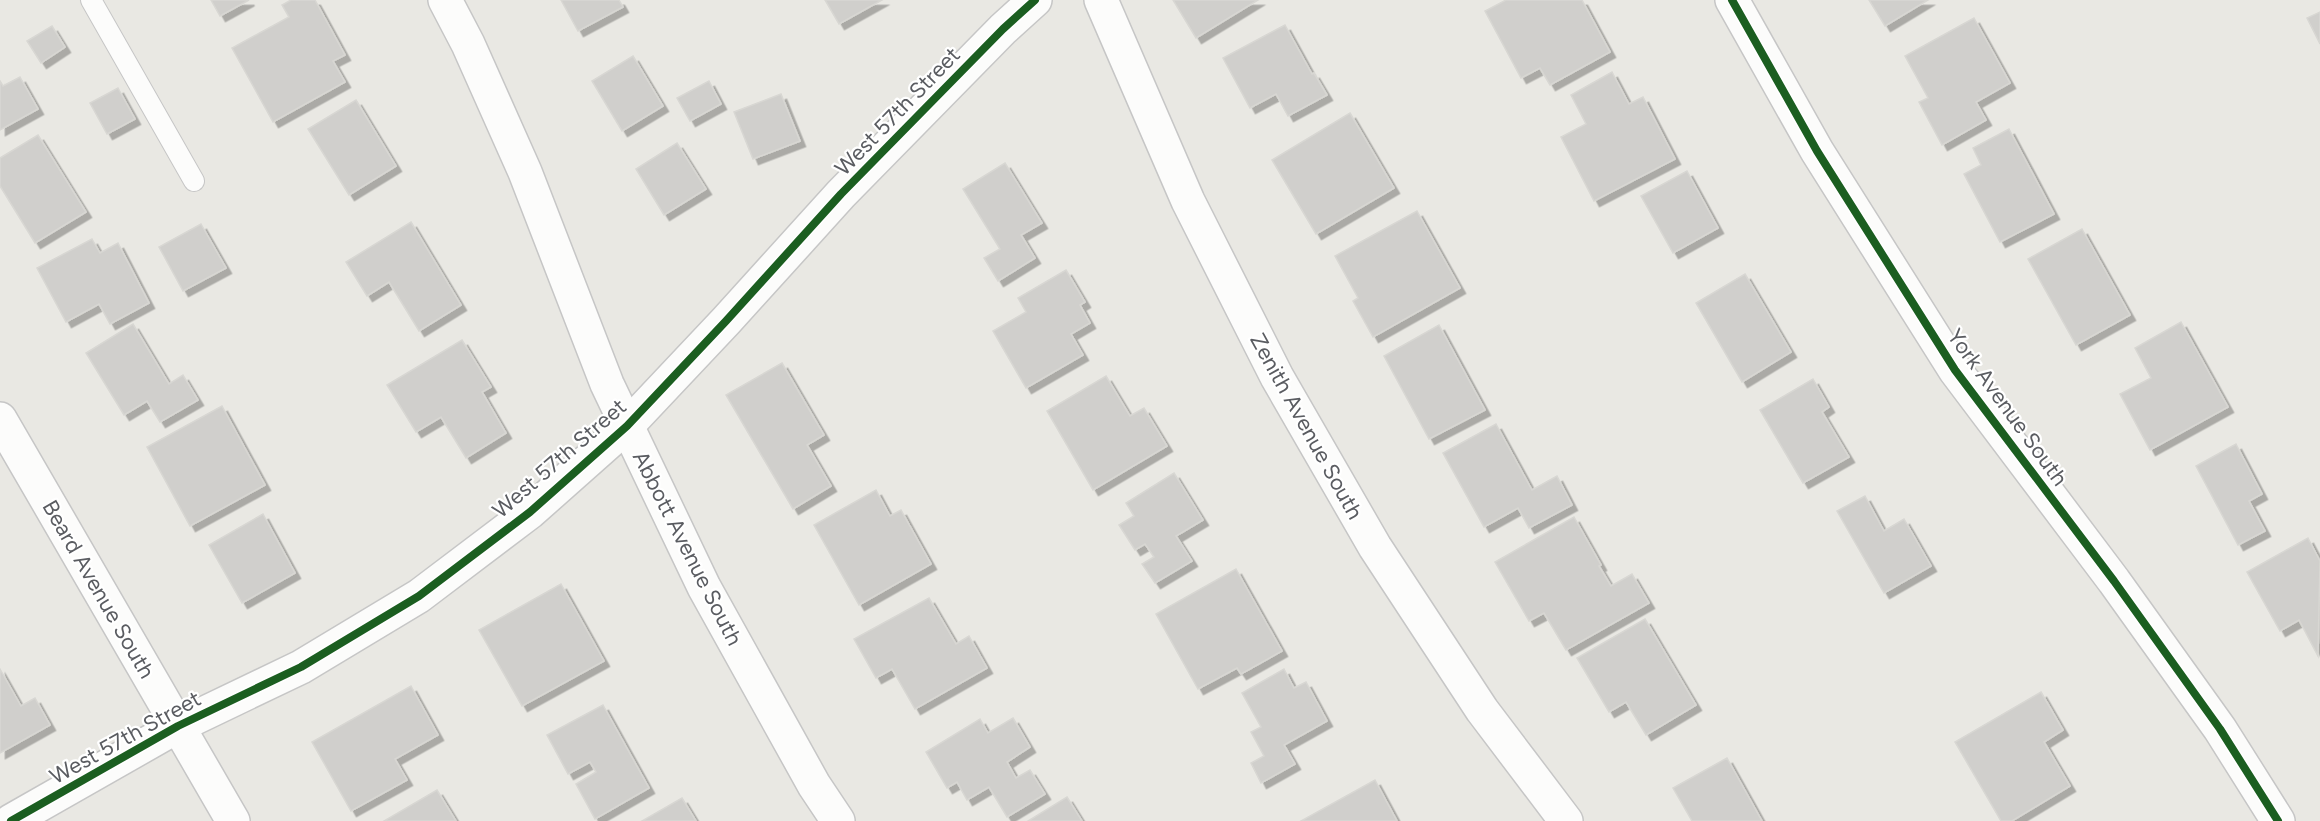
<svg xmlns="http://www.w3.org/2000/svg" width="2320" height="821" font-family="Figtree,sans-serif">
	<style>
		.building { fill: #d0cfcc; stroke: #d8d7d3; stroke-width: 1.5; filter: url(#shadow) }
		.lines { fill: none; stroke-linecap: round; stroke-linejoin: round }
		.service-casing { stroke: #c6c6c6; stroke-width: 22 }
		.minor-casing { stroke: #c6c6c6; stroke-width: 36 }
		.service { stroke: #fcfcfb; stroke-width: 20 }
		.minor { stroke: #fcfcfb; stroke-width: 33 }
		.cycleway-casing { stroke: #fff; stroke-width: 11 }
		.cycleway { stroke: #1b5e20; stroke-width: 8 }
		.labels { text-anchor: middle; stroke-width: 4.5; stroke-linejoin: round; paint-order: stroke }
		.street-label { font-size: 22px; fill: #5a5c61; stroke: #fff }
	</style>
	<defs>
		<filter id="shadow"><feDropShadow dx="5.5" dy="5.5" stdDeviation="0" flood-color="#0004"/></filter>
	</defs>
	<rect width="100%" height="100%" fill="#e9e8e3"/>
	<g class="building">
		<polygon points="211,0 249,0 220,16"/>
		<polygon points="291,0 315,0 345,55 333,61 345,82 273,122 232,48 289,17 282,5"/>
		<polygon points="561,0 619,0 623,7 578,31"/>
		<polygon points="825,0 882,0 839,24"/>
		<polygon points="1173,0 1258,0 1196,38"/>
		<polygon points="1506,0 1582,0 1610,52 1550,85 1540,68 1521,78 1485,11"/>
		<polygon points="1869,0 1928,0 1885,26"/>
		<polygon points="2320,12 2320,44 2307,18"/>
		<polygon points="1974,18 2010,83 1976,102 1986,120 1942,145 1919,102 1928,98 1905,56"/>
		<polygon points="1285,25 1312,74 1314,73 1327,95 1288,116 1276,94 1250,108 1223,58"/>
		<polygon points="52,26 65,47 41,63 27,41"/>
		<polygon points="633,56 663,106 622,131 592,81"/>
		<polygon points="1612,72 1629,104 1643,97 1675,159 1594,201 1561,137 1586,124 1571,95"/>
		<polygon points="20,77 38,109 0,130 0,81 3,86"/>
		<polygon points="709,81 721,104 690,121 677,98"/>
		<polygon points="118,88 135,119 107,134 90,103"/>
		<polygon points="781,94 800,141 753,159 734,112"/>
		<polygon points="356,100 396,166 349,195 308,129"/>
		<polygon points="1350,113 1394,188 1316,234 1272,160"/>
		<polygon points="2009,129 2054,214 2000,242 1964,174 1981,165 1973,148"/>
		<polygon points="38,135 86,212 35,243 0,186 0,158"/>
		<polygon points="677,143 706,189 664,215 636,169"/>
		<polygon points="1005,163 1042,223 1021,235 1035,258 998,281 984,258 1000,249 963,189"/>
		<polygon points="1687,171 1718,228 1673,253 1641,196"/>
		<polygon points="1417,211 1460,288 1373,337 1353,301 1358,298 1335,256"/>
		<polygon points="411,222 461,305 419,331 389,282 367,296 346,262"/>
		<polygon points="201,224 226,268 183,291 159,247"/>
		<polygon points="2082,229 2130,315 2076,345 2028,259"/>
		<polygon points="92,239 100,253 118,243 149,303 110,324 99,304 66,322 37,268"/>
		<polygon points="1066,270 1085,302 1080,305 1090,323 1071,334 1083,355 1026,388 993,331 1026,312 1018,298"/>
		<polygon points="1745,274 1791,352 1742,382 1696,303"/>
		<polygon points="2181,322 2228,407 2150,450 2120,394 2151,378 2135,348"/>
		<polygon points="133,324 169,384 183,375 198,400 160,422 147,401 124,415 86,353"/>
		<polygon points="1439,325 1485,410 1429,439 1384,356"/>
		<polygon points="462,340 491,387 482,392 506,433 466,458 441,417 416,432 387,385"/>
		<polygon points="782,363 824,435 807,445 831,486 793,509 726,395"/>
		<polygon points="1106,376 1130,416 1144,408 1167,446 1093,490 1047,411"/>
		<polygon points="1813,379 1829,407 1822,412 1849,457 1803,483 1760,410"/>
		<polygon points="222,406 265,485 190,526 147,447"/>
		<polygon points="1496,424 1532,490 1557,476 1572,505 1529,528 1518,508 1484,527 1443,453"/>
		<polygon points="2236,444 2262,494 2249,501 2265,531 2238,545 2196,466"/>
		<polygon points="1174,473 1203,520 1176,536 1192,561 1155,583 1142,564 1154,557 1145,544 1135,550 1119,525 1134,516 1126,503"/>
		<polygon points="876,490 890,516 901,510 931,564 859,605 814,525"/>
		<polygon points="1865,496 1884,531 1904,519 1931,566 1884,593 1837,511"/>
		<polygon points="263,514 295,573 242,603 209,545"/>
		<polygon points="1574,517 1601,565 1599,566 1611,586 1632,574 1649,603 1566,650 1544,613 1529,621 1495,562"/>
		<polygon points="2308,538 2320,561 2318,656 2299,620 2280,631 2247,572"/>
		<polygon points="1236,569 1282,651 1241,674 1237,668 1198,689 1156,614"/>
		<polygon points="561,584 604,661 522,706 479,630"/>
		<polygon points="929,598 956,644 969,636 987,668 915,709 892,669 876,678 854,639"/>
		<polygon points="1645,619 1696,705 1646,735 1626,702 1609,712 1577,658"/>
		<polygon points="0,669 21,706 35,698 50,725 0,753"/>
		<polygon points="1284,669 1294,688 1306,682 1327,721 1284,745 1295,764 1261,783 1251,763 1264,756 1251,732 1261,727 1242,693"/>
		<polygon points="411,686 438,735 395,759 407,780 351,811 312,742"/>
		<polygon points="2041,692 2063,730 2044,742 2070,786 2012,821 2001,821 1955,742"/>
		<polygon points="603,705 649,788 595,819 576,784 596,772 590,762 568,774 547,735"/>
		<polygon points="1013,718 1030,747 1007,762 1016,778 1030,770 1045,794 1007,817 989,787 967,800 957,782 947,788 926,752 980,719 988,733"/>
		<polygon points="1727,758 1762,821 1692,821 1673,788"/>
		<polygon points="1375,780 1397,821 1301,821"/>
		<polygon points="437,790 456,821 384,821"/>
		<polygon points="1067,797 1082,821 1028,821"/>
		<polygon points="682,798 696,821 642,821"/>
	</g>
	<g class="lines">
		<defs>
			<polyline id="service" points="91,0 194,181"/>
			<g id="minor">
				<polyline points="445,0 468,44 525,172 607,384 704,587 814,785 838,821"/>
				<polyline points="1101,0 1188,201 1277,377 1375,547 1482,710 1566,821"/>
				<polyline points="1732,0 1817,151 1955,370 2114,581 2220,729 2278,821"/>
				<polyline points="0,419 233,821"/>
				<polyline points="11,821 178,726 301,667 419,596 530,512 627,426 726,321 841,194 1003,29 1035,0"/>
			</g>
		</defs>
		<use href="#service" class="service-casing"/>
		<use href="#minor" class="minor-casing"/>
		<use href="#service" class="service"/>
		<use href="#minor" class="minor"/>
		<defs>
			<g id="cycleway">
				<polyline points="1732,0 1817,151 1955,370 2114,581 2220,729 2278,821"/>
				<polyline points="11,821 178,726 301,667 419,596 530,512 627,426 726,321 841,194 1003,29 1035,0"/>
			</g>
		</defs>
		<use href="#cycleway" class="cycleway-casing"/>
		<use href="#cycleway" class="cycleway"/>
	</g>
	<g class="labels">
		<g class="street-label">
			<text transform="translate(897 111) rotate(-46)" y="8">West 57th Street</text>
			<text transform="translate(2008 407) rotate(54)" y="8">York Avenue South</text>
			<text transform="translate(1307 426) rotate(61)" y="8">Zenith Avenue South</text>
			<text transform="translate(559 458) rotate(-41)" y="8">West 57th Street</text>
			<text transform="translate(688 548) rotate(63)" y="8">Abbott Avenue South</text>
			<text transform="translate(99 589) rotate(60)" y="8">Beard Avenue South</text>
			<text transform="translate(125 737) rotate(-29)" y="8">West 57th Street</text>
		</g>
	</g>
</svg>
